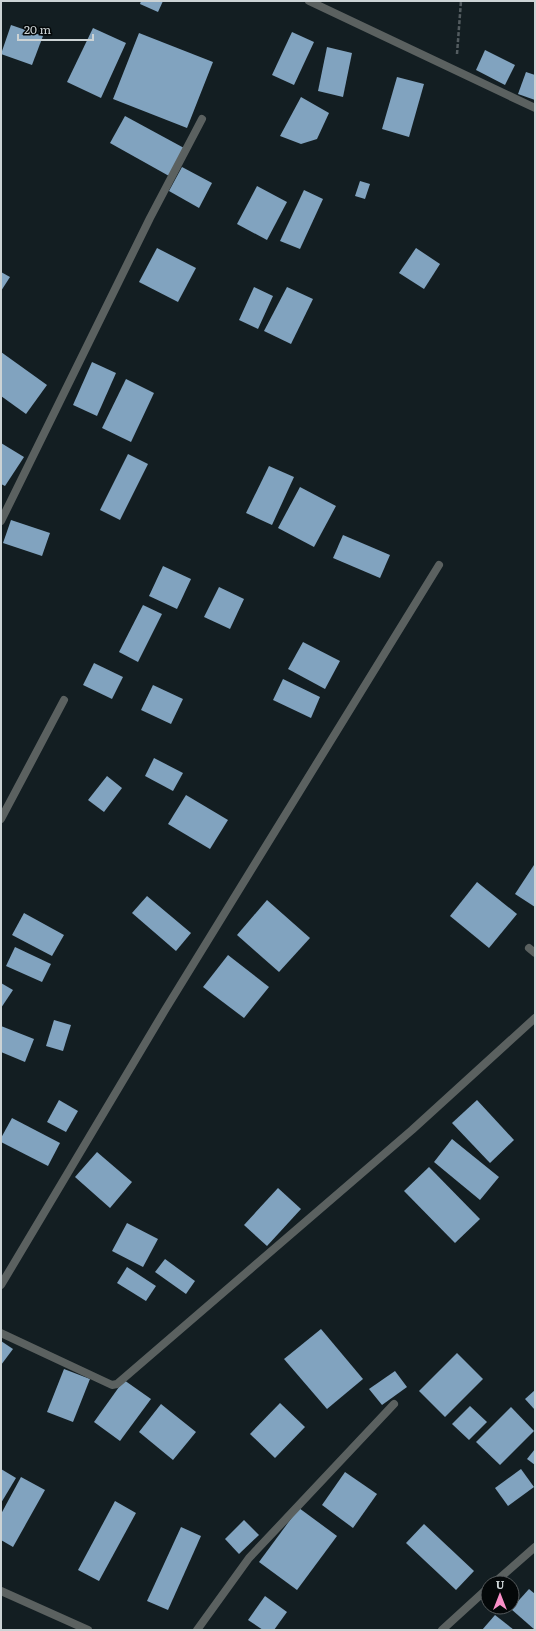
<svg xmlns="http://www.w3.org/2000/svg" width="536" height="1631" font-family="Literata,serif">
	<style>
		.building { fill: #81a3bf }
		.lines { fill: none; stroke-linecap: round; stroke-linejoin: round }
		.path { stroke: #535c60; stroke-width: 2.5; stroke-dasharray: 4 2; stroke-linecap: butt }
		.street { stroke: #5b6160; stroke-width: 8 }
	</style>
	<rect width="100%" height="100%" fill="#131e22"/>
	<g class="building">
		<polygon points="141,1 163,1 158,12 140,4"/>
		<polygon points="11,25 43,36 32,65 1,54"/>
		<polygon points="93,28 126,43 101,98 67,82"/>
		<polygon points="292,32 314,42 294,85 272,75"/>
		<polygon points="139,33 213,62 187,128 113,99"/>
		<polygon points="327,47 352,53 343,97 318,91"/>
		<polygon points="485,50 515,65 505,85 476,70"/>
		<polygon points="526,72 535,75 535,100 518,94"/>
		<polygon points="397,77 424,84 409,137 382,129"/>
		<polygon points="301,97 329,113 317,139 301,144 280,136"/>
		<polygon points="125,116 184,148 169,176 110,143"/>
		<polygon points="182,167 212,183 199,208 169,191"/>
		<polygon points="360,181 370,184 365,199 355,196"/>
		<polygon points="257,186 287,202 267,240 237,224"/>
		<polygon points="304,190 323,199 300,249 280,241"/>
		<polygon points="157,248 196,268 178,302 139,282"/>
		<polygon points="416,248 440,264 424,289 399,273"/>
		<polygon points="1,272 10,277 1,291"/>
		<polygon points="254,287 273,296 258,329 239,320"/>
		<polygon points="287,287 313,299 291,344 264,331"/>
		<polygon points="1,352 47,385 26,414 1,396"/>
		<polygon points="92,362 116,373 97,416 73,405"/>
		<polygon points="126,379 154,393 131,442 102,428"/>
		<polygon points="1,443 24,457 5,486 1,484"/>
		<polygon points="128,454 148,464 120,520 100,510"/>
		<polygon points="269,466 294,477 272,525 246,513"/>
		<polygon points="300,487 336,506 314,547 278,528"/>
		<polygon points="11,520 50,533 42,556 3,543"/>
		<polygon points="343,535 390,555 380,578 333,558"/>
		<polygon points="163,566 191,579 177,609 149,596"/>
		<polygon points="219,587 244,599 230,629 204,617"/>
		<polygon points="143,605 162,614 138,662 119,652"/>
		<polygon points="303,642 340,661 325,689 288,669"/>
		<polygon points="94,663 123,677 112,699 83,685"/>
		<polygon points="283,679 320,697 311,718 273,700"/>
		<polygon points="153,685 183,699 171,724 141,710"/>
		<polygon points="154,758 183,773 173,791 145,776"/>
		<polygon points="107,776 122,788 104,812 88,800"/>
		<polygon points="186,795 228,820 210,849 168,824"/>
		<polygon points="534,865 535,866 535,907 515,894"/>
		<polygon points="477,882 517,914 489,948 450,916"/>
		<polygon points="147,896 191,933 176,951 132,913"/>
		<polygon points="267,900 310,938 279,972 237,935"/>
		<polygon points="24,913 64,935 52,956 12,935"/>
		<polygon points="15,947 51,964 42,982 6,966"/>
		<polygon points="228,955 269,987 244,1018 203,987"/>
		<polygon points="1,983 13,990 1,1008"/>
		<polygon points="54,1020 71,1025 63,1051 46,1046"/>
		<polygon points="1,1026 34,1039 25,1062 1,1052"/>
		<polygon points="59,1100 78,1111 66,1132 47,1122"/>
		<polygon points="477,1100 514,1140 490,1163 452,1123"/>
		<polygon points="12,1118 60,1143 48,1166 1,1142 1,1138"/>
		<polygon points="452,1139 499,1177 480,1200 434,1162"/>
		<polygon points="97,1152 132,1182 110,1208 75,1177"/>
		<polygon points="429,1167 480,1219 455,1243 404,1191"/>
		<polygon points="278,1188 301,1209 267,1246 244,1225"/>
		<polygon points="127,1223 158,1239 143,1267 112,1251"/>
		<polygon points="165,1259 195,1281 186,1294 155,1272"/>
		<polygon points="127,1267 156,1286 146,1301 117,1283"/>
		<polygon points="321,1329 363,1379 327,1409 284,1359"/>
		<polygon points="1,1341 13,1349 1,1365"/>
		<polygon points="457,1353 483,1379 445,1417 419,1391"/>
		<polygon points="64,1369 90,1379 73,1422 47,1412"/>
		<polygon points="395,1371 407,1387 382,1405 369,1389"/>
		<polygon points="124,1380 151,1399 120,1441 94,1422"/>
		<polygon points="535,1390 535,1410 525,1399"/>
		<polygon points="280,1403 305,1427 275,1458 250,1434"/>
		<polygon points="161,1404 196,1432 173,1460 139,1432"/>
		<polygon points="470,1406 487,1422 469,1440 452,1424"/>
		<polygon points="511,1407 534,1431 500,1465 476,1442"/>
		<polygon points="535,1449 535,1465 527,1459"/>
		<polygon points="1,1469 16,1478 1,1503"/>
		<polygon points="521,1469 534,1487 508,1506 495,1488"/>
		<polygon points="345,1472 377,1494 353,1528 322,1505"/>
		<polygon points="21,1477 45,1490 13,1547 1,1540 1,1514"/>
		<polygon points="115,1501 136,1513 99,1581 78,1570"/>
		<polygon points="299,1508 337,1536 297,1590 259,1562"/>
		<polygon points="244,1520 259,1535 239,1554 225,1539"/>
		<polygon points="424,1524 474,1571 456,1590 406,1543"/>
		<polygon points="181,1527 201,1536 168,1610 147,1601"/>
		<polygon points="529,1589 535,1594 535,1630 511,1609"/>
		<polygon points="265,1596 287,1612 274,1630 263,1630 248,1620"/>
		<polygon points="495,1615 514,1630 482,1630"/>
	</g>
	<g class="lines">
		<polyline class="path" points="457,54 461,1"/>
		<g class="street">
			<polyline points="309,1 535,108"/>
			<polyline points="1,521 150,218 202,119"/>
			<polyline points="1,819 64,700"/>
			<polyline points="529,948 535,953"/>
			<polyline points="1,1285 165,1010 439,565"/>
			<polyline points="1,1333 112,1385 117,1384 412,1130 535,1018"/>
			<polyline points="494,1583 535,1547"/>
			<polyline points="1,1591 88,1630"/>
			<polyline points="197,1630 249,1558 394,1404"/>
			<polyline points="442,1630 488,1588"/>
		</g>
	</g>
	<rect width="536" height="1631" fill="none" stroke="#ccd3d5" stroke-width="4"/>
	<g transform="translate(500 1595)"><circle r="19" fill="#040809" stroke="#54595b"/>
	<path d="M0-3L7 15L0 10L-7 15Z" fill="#fa8fc8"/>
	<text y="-6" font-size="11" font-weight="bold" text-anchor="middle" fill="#ccd3d5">U</text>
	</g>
	<path d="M18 34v6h75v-6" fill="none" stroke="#ccd3d5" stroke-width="2"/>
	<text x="24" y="34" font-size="12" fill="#ccd3d5" stroke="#040809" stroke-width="3" paint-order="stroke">20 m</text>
</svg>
